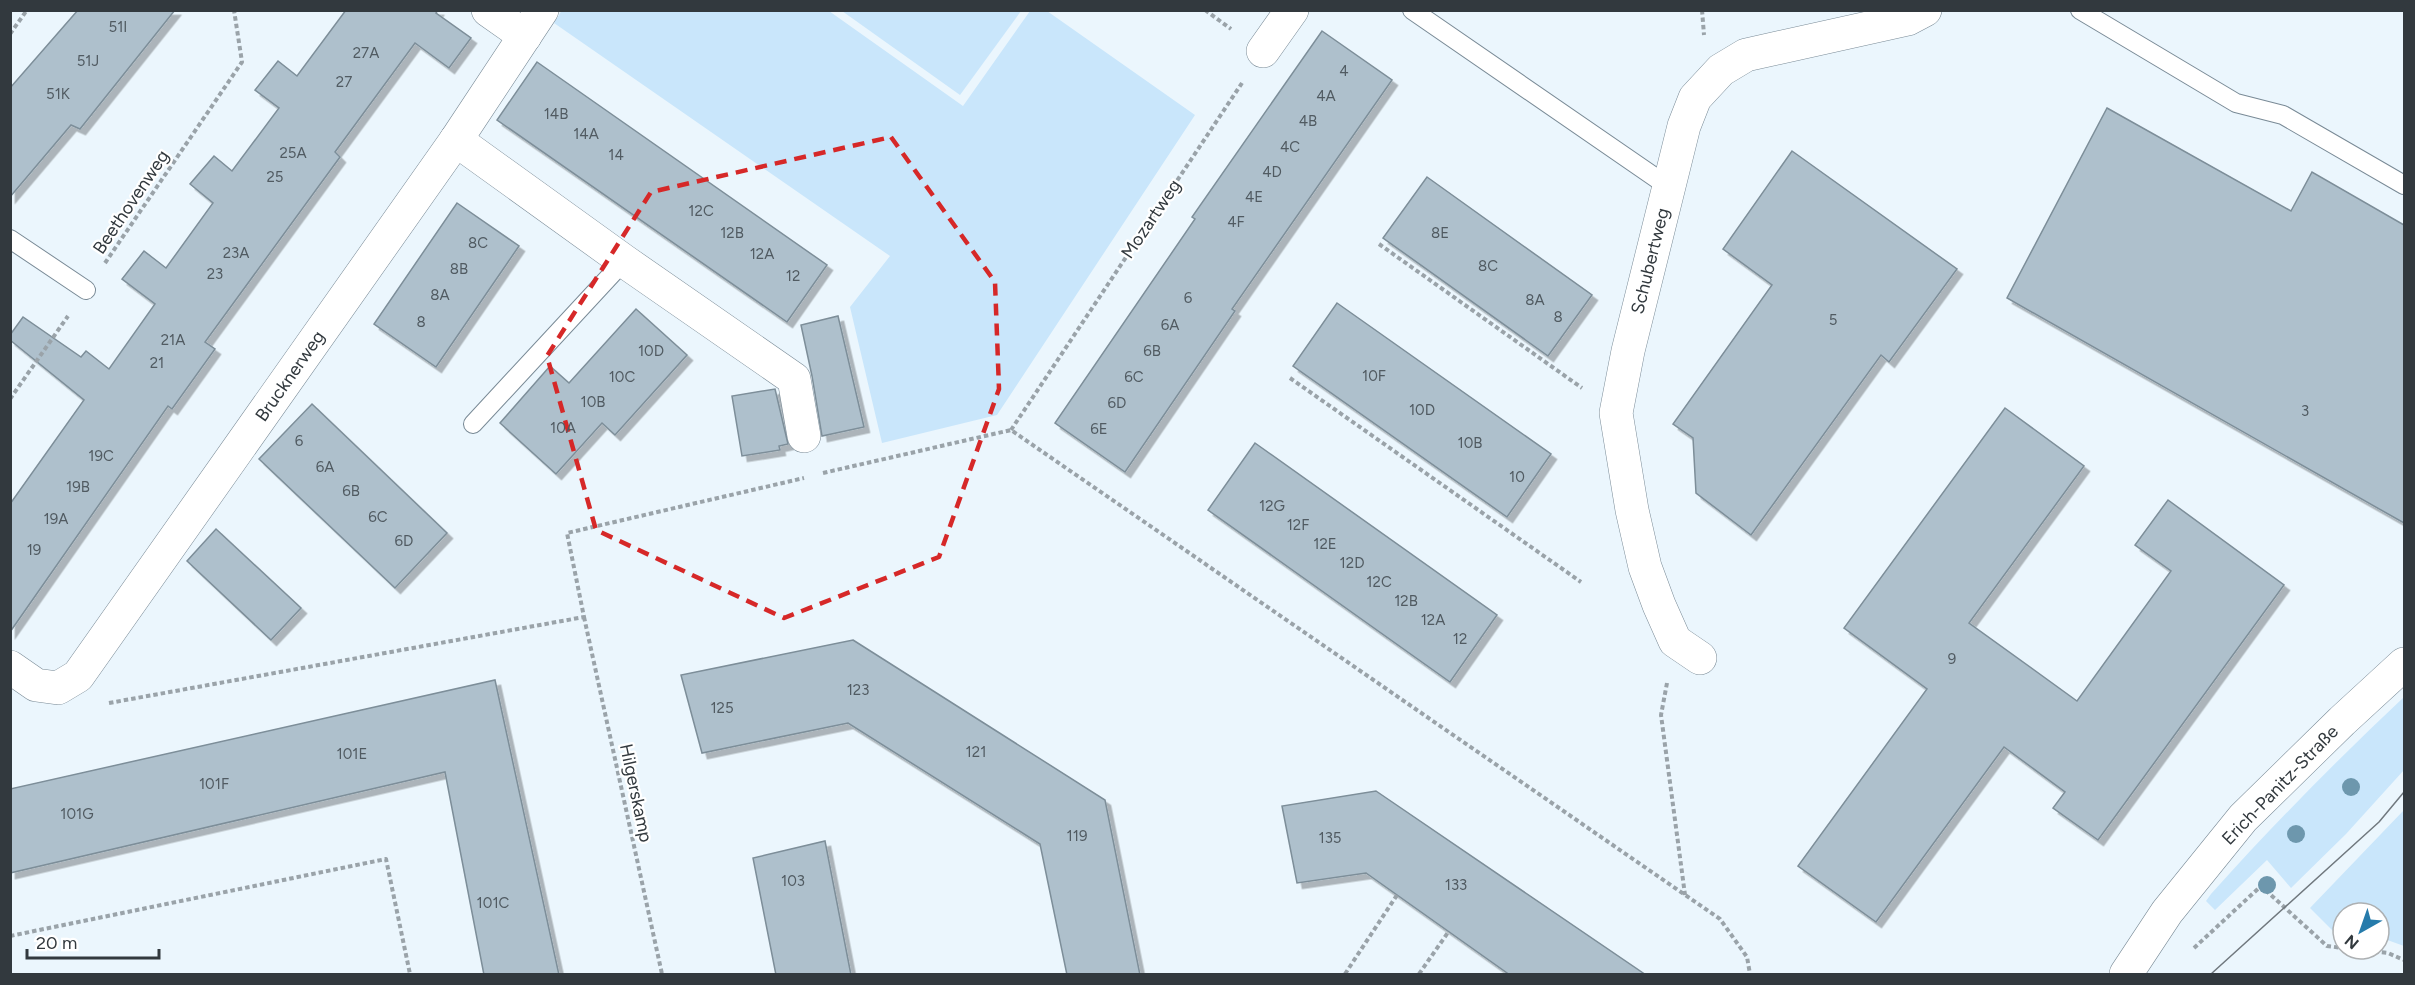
<svg xmlns="http://www.w3.org/2000/svg" width="2415" height="985" font-family="Figtree,sans-serif">
	<style>
		.green { fill: #c9e6fb }
		.building { fill: #aec0cc; stroke: #7d8e99; stroke-width: 1.5; filter: url(#shadow) }
		.lines { fill: none; stroke-linecap: round; stroke-linejoin: round }
		.service-casing { stroke: #798a96; stroke-width: 20 }
		.minor-casing { stroke: #798a96; stroke-width: 34 }
		.secondary-casing { stroke: #798a96; stroke-width: 34 }
		.path { stroke: #9aa3a9; stroke-width: 4; stroke-dasharray: 4.5 3; stroke-linecap: butt }
		.service { stroke: #fff; stroke-width: 18 }
		.minor { stroke: #fff; stroke-width: 33 }
		.secondary { stroke: #fff; stroke-width: 33 }
		.tram { stroke: #70787e; stroke-width: 1.5 }
		.tree { fill: #6d97ad }
		.marked { fill: none; stroke: #d62828; stroke-width: 4.5; stroke-dasharray: 12 8; stroke-linejoin: round }
		.labels { text-anchor: middle; stroke-width: 4.5; stroke-linejoin: round; paint-order: stroke }
		.number-label { font-size: 15px; fill: #515b62 }
		.street-label { font-size: 18px; fill: #32393e; stroke: #fff }
	</style>
	<defs>
		<filter id="shadow"><feDropShadow dx="5.5" dy="5.5" stdDeviation="0" flood-color="#0004"/></filter>
	</defs>
	<rect width="100%" height="100%" fill="#ebf6fd"/>
	<g class="green">
		<polygon points="562,10 829,11 963,106 1030,11 1047,11 1195,115 997,415 882,443 850,307 890,256 554,23"/>
		<polygon points="842,11 1021,11 960,95"/>
		<path d="M2404,697V770L2346,834L2291,888L2267,860L2215,910L2206,901L2211,894C2273,825 2337,760 2404,697Z"/>
		<polygon points="2404,810 2404,946 2379,937 2379,913 2343,913 2343,932 2333,931 2310,908"/>
	</g>
	<g class="building">
		<polygon points="78,10 175,10 80,129 71,125 10,197 10,88"/>
		<polygon points="346,10 438,10 436,13 471,38 449,68 415,43 335,152 340,157 205,342 215,349 172,409 168,406 10,632 10,504 84,400 10,340 10,335 23,317 81,357 86,351 109,369 155,304 122,279 144,251 166,268 213,203 190,184 214,156 232,171 279,108 255,90 278,61 297,76"/>
		<polygon points="1322,31 1392,80 1232,309 1235,311 1125,472 1055,423 1195,219 1192,217"/>
		<polygon points="537,62 827,265 787,322 497,120"/>
		<polygon points="2107,108 2291,211 2312,172 2404,225 2404,523 2007,298"/>
		<polygon points="1792,151 1957,269 1889,362 1881,355 1751,535 1696,493 1693,438 1673,424 1772,285 1723,249"/>
		<polygon points="1427,177 1592,295 1548,356 1383,238"/>
		<polygon points="457,203 519,246 436,367 374,324"/>
		<polygon points="1337,303 1551,454 1507,517 1293,366"/>
		<polygon points="636,309 687,355 615,435 602,423 556,474 500,423 550,366 569,383"/>
		<polygon points="838,316 864,427 822,436 812,376 801,325"/>
		<polygon points="775,389 788,444 779,446 780,450 742,456 732,396"/>
		<polygon points="312,404 447,533 395,588 259,459"/>
		<polygon points="2005,408 2084,466 1969,623 2077,701 2171,571 2135,545 2168,500 2284,585 2098,840 2053,808 2065,792 2004,747 1876,922 1798,866 1927,689 1844,628"/>
		<polygon points="1255,443 1497,615 1450,682 1208,510"/>
		<polygon points="216,529 301,608 271,640 187,561"/>
		<polygon points="853,640 1105,800 1140,975 1067,975 1040,844 848,723 702,753 681,675"/>
		<polygon points="495,680 559,975 484,975 445,772 10,873 10,789"/>
		<polygon points="1376,791 1646,975 1510,975 1366,873 1297,883 1282,806"/>
		<polygon points="825,841 851,975 776,975 753,858"/>
	</g>
	<g class="lines">
		<defs>
			<g id="service">
				<polyline points="1412,10 1669,187"/>
				<polyline points="2080,10 2236,103 2283,115 2404,185"/>
				<polyline points="10,239 86,290"/>
				<polyline points="473,424 624,261"/>
			</g>
			<g id="minor">
				<polyline points="488,10 525,36"/>
				<polyline points="1263,51 1292,10"/>
				<polyline points="456,140 624,261 794,379 804,436"/>
				<polyline points="1700,658 1675,641 1659,605 1645,567 1632,510 1616,413 1628,351 1684,126 1695,98 1721,70 1746,55 1908,19 1925,10"/>
				<polyline points="10,667 36,685 58,688 78,676 456,140 542,10"/>
			</g>
			<polyline id="secondary" points="2126,974 2167,912 2243,818 2342,721 2404,664"/>
		</defs>
		<use href="#service" class="service-casing"/>
		<use href="#minor" class="minor-casing"/>
		<use href="#secondary" class="secondary-casing"/>
		<g class="path">
			<polyline points="1205,10 1231,29"/>
			<polyline points="1702,10 1704,35"/>
			<polyline points="10,34 27,10"/>
			<polyline points="1379,244 1582,388"/>
			<polyline points="105,263 242,62 234,10"/>
			<polyline points="1290,378 1581,582"/>
			<polyline points="10,399 68,316"/>
			<polyline points="1011,430 1242,83"/>
			<polyline points="823,473 1011,430 1720,919 1747,957 1750,974"/>
			<polyline points="584,617 662,974"/>
			<polyline points="1667,683 1661,715 1685,895"/>
			<polyline points="109,703 584,617 567,533 804,478"/>
			<polyline points="10,936 386,859 410,974"/>
			<polyline points="2194,948 2261,886 2327,946 2343,948"/>
			<polyline points="2352,949 2388,953 2404,960"/>
			<polyline points="1345,974 1397,895"/>
			<polyline points="1419,974 1449,931"/>
		</g>
		<use href="#service" class="service"/>
		<use href="#minor" class="minor"/>
		<use href="#secondary" class="secondary"/>
		<polyline class="tram" points="2211,974 2379,822 2404,792"/>
	</g>
	<g class="tree">
		<circle cx="2351" cy="787" r="9"/>
		<circle cx="2296" cy="834" r="9"/>
		<circle cx="2267" cy="885" r="9"/>
	</g>
	<path class="marked" d="M891,137L995,282L999,389L939,557L784,618L596,530L547,356L651,192Z"/>
	<g class="labels">
		<g class="number-label">
			<text x="118" y="32">51I</text>
			<text x="366" y="58">27A</text>
			<text x="88" y="66">51J</text>
			<text x="1344" y="76">4</text>
			<text x="344" y="87">27</text>
			<text x="58" y="99">51K</text>
			<text x="1326" y="101">4A</text>
			<text x="556" y="119">14B</text>
			<text x="1308" y="126">4B</text>
			<text x="586" y="139">14A</text>
			<text x="1290" y="152">4C</text>
			<text x="293" y="158">25A</text>
			<text x="616" y="160">14</text>
			<text x="1272" y="177">4D</text>
			<text x="275" y="182">25</text>
			<text x="1254" y="202">4E</text>
			<text x="701" y="216">12C</text>
			<text x="1236" y="227">4F</text>
			<text x="732" y="238">12B</text>
			<text x="1440" y="238">8E</text>
			<text x="478" y="248">8C</text>
			<text x="236" y="258">23A</text>
			<text x="762" y="259">12A</text>
			<text x="1488" y="271">8C</text>
			<text x="459" y="274">8B</text>
			<text x="215" y="279">23</text>
			<text x="793" y="281">12</text>
			<text x="440" y="300">8A</text>
			<text x="1188" y="303">6</text>
			<text x="1535" y="305">8A</text>
			<text x="1558" y="322">8</text>
			<text x="1833" y="325">5</text>
			<text x="421" y="327">8</text>
			<text x="1170" y="330">6A</text>
			<text x="173" y="345">21A</text>
			<text x="651" y="356">10D</text>
			<text x="1152" y="356">6B</text>
			<text x="157" y="368">21</text>
			<text x="1374" y="381">10F</text>
			<text x="622" y="382">10C</text>
			<text x="1134" y="382">6C</text>
			<text x="593" y="407">10B</text>
			<text x="1117" y="408">6D</text>
			<text x="1422" y="415">10D</text>
			<text x="2305" y="416">3</text>
			<text x="563" y="433">10A</text>
			<text x="1099" y="434">6E</text>
			<text x="299" y="446">6</text>
			<text x="1470" y="448">10B</text>
			<text x="101" y="461">19C</text>
			<text x="325" y="472">6A</text>
			<text x="1517" y="482">10</text>
			<text x="78" y="492">19B</text>
			<text x="351" y="496">6B</text>
			<text x="1272" y="511">12G</text>
			<text x="378" y="522">6C</text>
			<text x="56" y="524">19A</text>
			<text x="1298" y="530">12F</text>
			<text x="404" y="546">6D</text>
			<text x="1325" y="549">12E</text>
			<text x="34" y="555">19</text>
			<text x="1352" y="568">12D</text>
			<text x="1379" y="587">12C</text>
			<text x="1406" y="606">12B</text>
			<text x="1433" y="625">12A</text>
			<text x="1460" y="644">12</text>
			<text x="1952" y="664">9</text>
			<text x="858" y="695">123</text>
			<text x="722" y="713">125</text>
			<text x="976" y="757">121</text>
			<text x="352" y="759">101E</text>
			<text x="214" y="789">101F</text>
			<text x="77" y="819">101G</text>
			<text x="1077" y="841">119</text>
			<text x="1330" y="843">135</text>
			<text x="793" y="886">103</text>
			<text x="1456" y="890">133</text>
			<text x="493" y="908">101C</text>
		</g>
		<g class="street-label">
			<text transform="translate(131 202) rotate(-56)" y="6">Beethovenweg</text>
			<text transform="translate(1151 219) rotate(-56)" y="6">Mozartweg</text>
			<text transform="translate(1650 261) rotate(-76)" y="6">Schubertweg</text>
			<text transform="translate(290 376) rotate(-55)" y="6">Brucknerweg</text>
			<text transform="translate(2280 785) rotate(-46)" y="6">Erich-Panitz-Straße</text>
			<text transform="translate(636 793) rotate(78)" y="6">Hilgerskamp</text>
		</g>
	</g>
	<rect width="2415" height="985" fill="none" stroke="#32393e" stroke-width="24"/>
	<g transform="translate(2361 931) rotate(220)"><circle r="28" fill="#ffffff" stroke="#adb0b2" stroke-width="1.5"/>
	<path d="M0-4.5L10 22L0 15L-10 22Z" fill="#267bab"/>
	<text y="-9" font-size="16" font-weight="bold" text-anchor="middle" fill="#32393e">N</text>
	</g>
	<path d="M27 949v9h132v-9" fill="none" stroke="#32393e" stroke-width="3"/>
	<text x="36" y="949" font-size="18" fill="#32393e" stroke="#ffffff" stroke-width="4.5" paint-order="stroke">20 m</text>
</svg>
